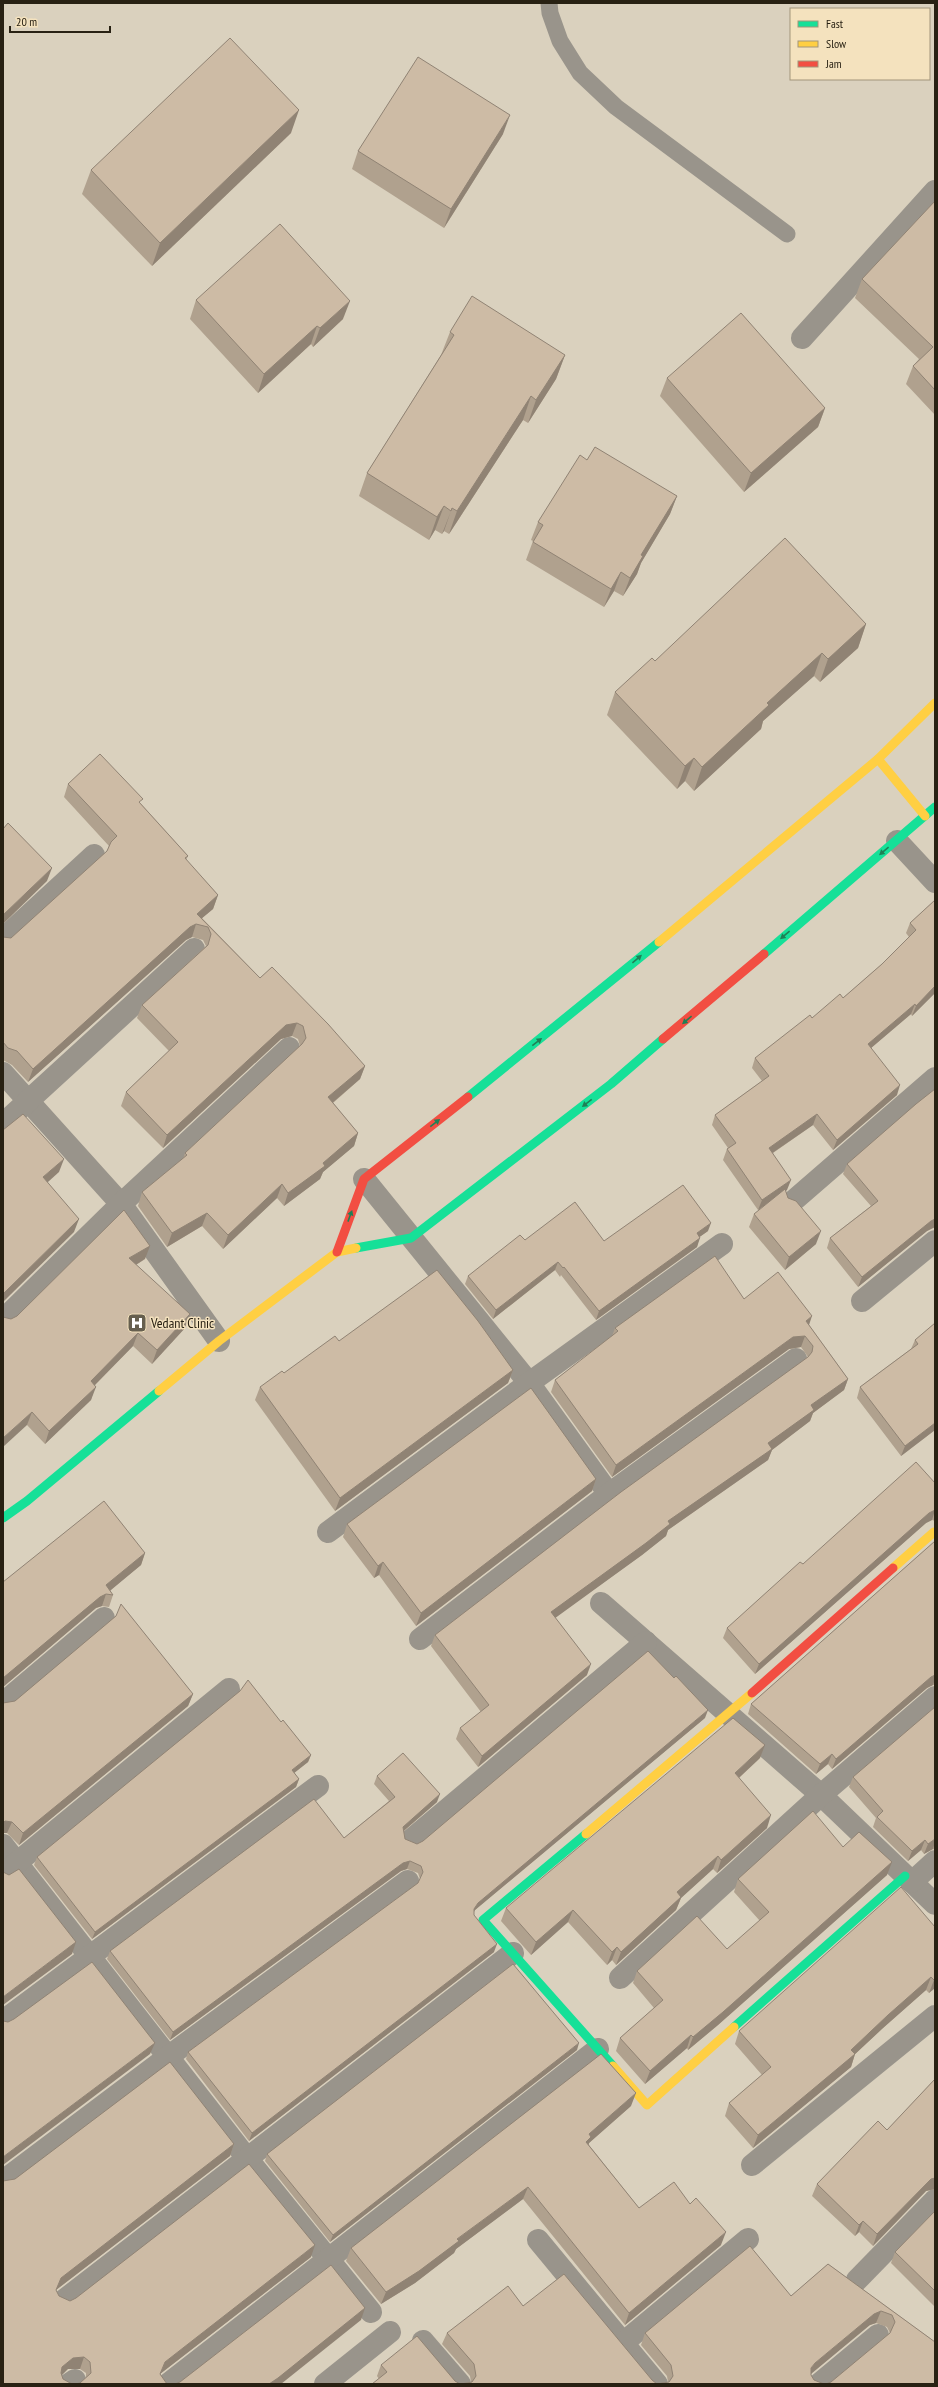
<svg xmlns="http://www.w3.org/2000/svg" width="938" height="2387" font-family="'PT Sans Narrow',sans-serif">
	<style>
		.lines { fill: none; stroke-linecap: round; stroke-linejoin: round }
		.lane { stroke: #99948b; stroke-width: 17 }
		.street { stroke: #99948b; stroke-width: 22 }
		.fast { stroke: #16e098; stroke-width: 9 }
		.slow { stroke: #ffcf43; stroke-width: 9 }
		.jam { stroke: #f24e42; stroke-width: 9 }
		.wall { fill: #b0a18e }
		.shaded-wall { fill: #908374 }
		.building { fill: #cdbba5; stroke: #908374 }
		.oneway { fill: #1f8056 }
		.labels { text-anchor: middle; stroke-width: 3; stroke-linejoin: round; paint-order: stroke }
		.poi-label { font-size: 14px; fill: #282113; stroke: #f4e2be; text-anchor: start }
	</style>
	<rect width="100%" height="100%" fill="#dad1be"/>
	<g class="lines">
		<polyline class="lane" points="549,3 550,13 560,41 580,73 616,107 787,234"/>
		<g class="street">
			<polyline points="802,338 935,191"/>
			<polyline points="897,841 935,882"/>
			<polyline points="3,939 94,855"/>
			<polyline points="3,1073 121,1204 219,1341"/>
			<polyline points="3,1124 194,949"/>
			<polyline points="364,1179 529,1383 609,1494"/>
			<polyline points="792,1202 935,1078"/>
			<polyline points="862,1301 935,1241"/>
			<polyline points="3,1320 121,1204 289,1048"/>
			<polyline points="328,1532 529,1383 722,1244"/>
			<polyline points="601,1603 821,1795 935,1904"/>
			<polyline points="420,1639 609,1494 796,1359"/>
			<polyline points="3,1703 104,1618"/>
			<polyline points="412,1839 646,1642"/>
			<polyline points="3,1845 246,2157 371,2312"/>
			<polyline points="3,1874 229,1689"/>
			<polyline points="912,1882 935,1861"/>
			<polyline points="620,1978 821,1795 935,1697"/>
			<polyline points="3,2021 318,1786"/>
			<polyline points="752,2165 935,2016"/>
			<polyline points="3,2181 169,2056 408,1881"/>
			<polyline points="538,2240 657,2384"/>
			<polyline points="857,2280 935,2200"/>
			<polyline points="64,2300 513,1953"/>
			<polyline points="423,2341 460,2384"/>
			<polyline points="623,2343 748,2239"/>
			<polyline points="69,2384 75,2380"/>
			<polyline points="168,2384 598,2049"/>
			<polyline points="325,2384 390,2332"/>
			<polyline points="819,2384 878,2335"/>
		</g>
		<g class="fast">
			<polyline points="764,954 935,807"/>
			<polyline points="468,1097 659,942"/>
			<polyline points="356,1248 411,1238 611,1084 663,1039"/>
			<polyline points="3,1518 27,1501 159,1391"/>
			<polyline points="586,1834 483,1920 613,2066"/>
			<polyline points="734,2027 905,1876"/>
		</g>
		<g class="slow">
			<polyline points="878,759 925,816"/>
			<polyline points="659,942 878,759 935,703"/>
			<polyline points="159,1391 219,1341 337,1252 356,1248"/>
			<polyline points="893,1568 934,1532"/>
			<polyline points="586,1834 752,1693"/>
			<polyline points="613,2066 647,2105 734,2027"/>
		</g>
		<g class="jam">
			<polyline points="663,1039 764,954"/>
			<polyline points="337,1252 364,1179 468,1097"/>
			<polyline points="752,1693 893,1568"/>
		</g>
	</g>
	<g class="wall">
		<polygon points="291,133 152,266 82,194 91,170"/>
		<polygon points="503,134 444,228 352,169 358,151"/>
		<polygon points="935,201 935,415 906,384 913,366 919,359 855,298 862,279"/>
		<polygon points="196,300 343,319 313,347 311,344 258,393 190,319"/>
		<polygon points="450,332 565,355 556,379 528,423 523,420 449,534 444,531 442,534 435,530 429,540 359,496 367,473 441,355"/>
		<polygon points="667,378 825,408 818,427 744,492 660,396"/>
		<polygon points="587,460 677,496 670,514 641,563 637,574 623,596 614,591 604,607 526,560 533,541 531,540 538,522"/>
		<polygon points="866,624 858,648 820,682 814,676 763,721 761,729 694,791 685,781 677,789 607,715 615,692 655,661"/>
		<polygon points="68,784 141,804 188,856 186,860 218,895 213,909 202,918 260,978 365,1066 360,1079 333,1103 358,1133 354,1146 323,1172 320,1179 284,1206 277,1198 223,1249 202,1226 167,1247 138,1206 142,1192 183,1159 185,1153 300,1046 298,1039 292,1036 281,1039 163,1148 121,1106 126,1092 169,1051 137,1018 142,1005 206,946 203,940 192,937 186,940 28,1082 12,1065 3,1060 3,937 11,938 107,851 109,846 64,797"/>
		<polygon points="935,900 935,993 912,1016 911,1014 871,1048 897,1095 833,1150 813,1125 773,1153 787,1190 785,1191 788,1198 816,1244 785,1270 749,1227 754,1214 764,1206 758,1210 723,1160 727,1149 728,1148 712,1125 715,1115 762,1081 752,1068 755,1058 843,998 882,964 909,937 906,933 910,923"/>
		<polygon points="935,1089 935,1227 927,1231 858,1287 827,1248 830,1238 871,1206 843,1174 847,1164"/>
		<polygon points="708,1231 699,1237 697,1247 596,1320 561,1275 560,1277 555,1270 493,1319 465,1284 468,1276 525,1240 604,1241"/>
		<polygon points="145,1259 136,1265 185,1328 152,1364 133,1346 95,1385 91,1400 45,1444 27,1425 11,1319"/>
		<polygon points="744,1299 809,1325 848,1379 844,1390 813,1413 810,1421 772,1450 768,1460 668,1530 666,1536 642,1555 555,1617 587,1675 478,1767 456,1739 460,1728 481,1712 431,1646 435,1635 808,1357 801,1347 789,1349 612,1477 551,1392 555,1380 612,1336 615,1328"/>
		<polygon points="935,1323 935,1430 901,1456 857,1398 860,1387 911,1349 915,1340"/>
		<polygon points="339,1341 513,1370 508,1383 335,1511 255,1400 260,1387"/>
		<polygon points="596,1479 592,1491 416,1626 379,1575 374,1578 343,1537 347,1524"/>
		<polygon points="935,1483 935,1521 932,1520 926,1523 755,1674 723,1638 727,1628 803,1564"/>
		<polygon points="935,1541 935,1685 933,1685 927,1688 832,1769 828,1764 816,1774 748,1714 751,1704"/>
		<polygon points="145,1553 141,1565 110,1590 113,1595 109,1607 102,1606 96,1608 3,1687 3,1582"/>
		<polygon points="193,1694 188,1706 19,1845 7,1833 3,1833 3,1703"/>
		<polygon points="935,1707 935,1850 933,1849 924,1854 921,1850 908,1861 873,1827 876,1818 849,1787 853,1777"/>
		<polygon points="705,1718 475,1910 474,1912 474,1915 494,1952 249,2141 186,2059 188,2052 418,1883 420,1879 418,1873 407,1869 401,1871 170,2040 107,1959 110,1951 344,1838 389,1801 374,1784 377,1776 437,1802 404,1831 405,1839 417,1844"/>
		<polygon points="281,1722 311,1755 308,1762 294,1773 299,1779 296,1787 92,1939 34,1865 37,1857"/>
		<polygon points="760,1758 739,1778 767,1828 717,1873 713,1869 681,1898 676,1910 616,1965 612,1960 607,1965 568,1922 531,1955 501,1921 506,1908"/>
		<polygon points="843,1847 887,1875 718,2025 688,2050 687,2048 645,2084 616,2051 620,2038 654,2008 633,1983 637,1971 727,1949 760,1921 734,1892 738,1879"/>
		<polygon points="935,1927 935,1988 929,1993 926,1990 883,2028 855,2054 851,2067 753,2148 725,2116 729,2103 762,2075 735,2044 739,2031"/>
		<polygon points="577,2050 330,2242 265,2161 267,2154"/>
		<polygon points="935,2079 935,2189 926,2191 873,2246 859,2232 855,2236 812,2196 817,2184 887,2130"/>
		<polygon points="631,2106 589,2143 589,2145 639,2208 690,2204 721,2245 625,2325 523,2199 456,2249 454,2253 415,2283 381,2304 346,2261 351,2248"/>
		<polygon points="234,2144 230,2156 56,2290 59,2296 70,2301 311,2257 160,2374 167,2384 80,2383 86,2378 86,2373 80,2369 68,2369 3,2384 3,2181"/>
		<polygon points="935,2211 935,2307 891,2263 895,2252"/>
		<polygon points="828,2264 935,2342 831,2382 890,2333 887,2327 876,2323 870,2325 668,2382 667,2376 641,2345 645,2333 791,2296"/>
		<polygon points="523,2306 652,2380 471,2382 470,2376 442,2344 447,2333"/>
		<polygon points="381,2365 455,2381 379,2379 377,2376"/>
	</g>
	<g class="shaded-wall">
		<polygon points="299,110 291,133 152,266 160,243"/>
		<polygon points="510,115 503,134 444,228 451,209"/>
		<polygon points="350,301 343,319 313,347 320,328"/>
		<polygon points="317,326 311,344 258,393 264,374"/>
		<polygon points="565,355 556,379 528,423 536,400"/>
		<polygon points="531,396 523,420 449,534 457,511"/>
		<polygon points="825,408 818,427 744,492 751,473"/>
		<polygon points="677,496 670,514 641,563 637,574 623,596 630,578 641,555"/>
		<polygon points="444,506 435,530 429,540 437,517"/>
		<polygon points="452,508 444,531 442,534 451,511"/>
		<polygon points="621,572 614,591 604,607 611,589"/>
		<polygon points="866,624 858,648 820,682 828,659"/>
		<polygon points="822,653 814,676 763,721 761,729 694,791 702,767 767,703"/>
		<polygon points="694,758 685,781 677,789 685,766"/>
		<polygon points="52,868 47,881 3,924 3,915"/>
		<polygon points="218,895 213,909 195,924 196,924 192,937 186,940 28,1082 33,1069 197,914"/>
		<polygon points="935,986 935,993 912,1016 916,1006"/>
		<polygon points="915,1004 911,1014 864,1054 868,1044"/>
		<polygon points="297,1023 292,1036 281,1039 163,1148 167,1135 286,1025"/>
		<polygon points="365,1066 360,1079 324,1110 328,1097"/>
		<polygon points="900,1085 897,1095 833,1150 837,1140"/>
		<polygon points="817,1114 813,1125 765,1158 769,1148"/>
		<polygon points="358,1133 354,1146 323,1172 320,1179 284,1206 288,1193"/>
		<polygon points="64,1159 59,1172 38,1191 43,1177"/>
		<polygon points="791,1180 787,1190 758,1210 762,1200"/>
		<polygon points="282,1184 277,1198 223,1249 228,1235"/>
		<polygon points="207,1213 202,1226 167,1247 172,1233"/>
		<polygon points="79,1219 74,1232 3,1302 3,1294"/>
		<polygon points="935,1219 935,1227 927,1231 858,1287 862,1277 931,1221"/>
		<polygon points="711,1223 708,1231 694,1241 697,1233"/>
		<polygon points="821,1231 816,1244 785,1270 789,1257"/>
		<polygon points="700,1238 697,1247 596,1320 599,1311"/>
		<polygon points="150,1246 145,1259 124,1272 129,1258"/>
		<polygon points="558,1262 555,1270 493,1319 496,1310"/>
		<polygon points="190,1314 185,1328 152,1364 157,1350"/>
		<polygon points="812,1316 808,1328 806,1321"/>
		<polygon points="138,1333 133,1346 86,1394 91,1381"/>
		<polygon points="805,1336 801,1347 789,1349 612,1477 616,1465 793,1337"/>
		<polygon points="513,1370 508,1383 335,1511 340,1498"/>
		<polygon points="848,1379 844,1390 813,1413 810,1421 772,1450 768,1460 668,1530 666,1536 642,1555 547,1624 551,1612 768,1443 811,1405"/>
		<polygon points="96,1387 91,1400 45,1444 49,1431"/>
		<polygon points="32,1412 27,1425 3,1447 3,1438"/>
		<polygon points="935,1423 935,1430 901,1456 905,1446"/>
		<polygon points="596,1479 592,1491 416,1626 421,1613"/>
		<polygon points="935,1510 932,1520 926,1523 755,1674 759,1664 929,1513"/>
		<polygon points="145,1553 141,1565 105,1595 106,1594 102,1606 96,1608 3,1687 3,1678 106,1585"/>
		<polygon points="383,1562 379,1575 374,1578 378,1566"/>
		<polygon points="591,1664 587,1675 478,1767 482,1756"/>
		<polygon points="935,1675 935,1679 933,1685 927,1688 832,1769 836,1759 931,1677"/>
		<polygon points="193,1694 188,1706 19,1845 23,1833"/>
		<polygon points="708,1710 705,1718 475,1910 471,1916 474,1909 478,1903"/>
		<polygon points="765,1745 760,1758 730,1786 735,1773"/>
		<polygon points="832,1754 828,1764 816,1774 820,1764"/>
		<polygon points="311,1755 308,1762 289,1777 292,1770"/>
		<polygon points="299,1779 296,1787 92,1939 95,1932"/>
		<polygon points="440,1794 437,1802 400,1834 403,1827"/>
		<polygon points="771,1815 767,1828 717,1873 721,1860"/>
		<polygon points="5,1821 12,1822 7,1833 3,1833 3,1823"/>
		<polygon points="935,1839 935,1842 933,1849 924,1854 928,1844"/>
		<polygon points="925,1840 921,1850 908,1861 912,1851"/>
		<polygon points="718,1856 713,1869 681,1898 676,1910 616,1965 621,1952 677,1892"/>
		<polygon points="410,1861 407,1869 401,1871 170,2040 173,2032 403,1863"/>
		<polygon points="892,1862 887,1875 718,2025 688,2050 693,2037"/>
		<polygon points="573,1910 568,1922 531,1955 536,1942"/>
		<polygon points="76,1942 72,1954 3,2005 3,1997"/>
		<polygon points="497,1944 494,1952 249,2141 252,2133"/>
		<polygon points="617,1947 612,1960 607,1965 612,1952"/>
		<polygon points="931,1977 926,1990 883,2028 852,2057 855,2054 851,2067 753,2148 758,2135 851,2050 888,2015"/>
		<polygon points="935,1979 935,1988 929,1993 934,1980"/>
		<polygon points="691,2035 687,2048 645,2084 650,2071"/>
		<polygon points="155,2043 150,2054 3,2165 3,2157"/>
		<polygon points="579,2043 577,2050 330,2242 333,2235"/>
		<polygon points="636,2093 631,2106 589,2143 587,2150 586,2142 589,2134"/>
		<polygon points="234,2144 230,2156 56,2290 61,2278"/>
		<polygon points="935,2178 935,2189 926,2191 873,2246 877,2234 931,2179"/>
		<polygon points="528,2187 523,2199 456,2249 454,2253 415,2283 381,2304 386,2292"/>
		<polygon points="863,2221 859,2232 855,2236 859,2225"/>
		<polygon points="726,2232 721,2245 625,2325 629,2313"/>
		<polygon points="315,2245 311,2257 160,2374 156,2384 165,2362"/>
		<polygon points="365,2308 361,2320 281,2384 269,2384"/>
		<polygon points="881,2311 876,2323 870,2325 811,2374 811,2368 815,2363 874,2314"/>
		<polygon points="84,2357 80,2369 68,2369 58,2379 62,2367 73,2358"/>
	</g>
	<g class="building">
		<polygon points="230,38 299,110 160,243 91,170"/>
		<polygon points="418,57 510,115 451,209 358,151"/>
		<polygon points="935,201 935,390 913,366 933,347 862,279"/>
		<polygon points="280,224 350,301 320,328 317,326 264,374 196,300"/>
		<polygon points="472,296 565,355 536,400 531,396 457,511 452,508 451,511 444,506 437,517 367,473 454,335 450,332"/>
		<polygon points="741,313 825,408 751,473 667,378"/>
		<polygon points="595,447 677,496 641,555 643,556 630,578 621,572 611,589 533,542 543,525 538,522 580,455 587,460"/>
		<polygon points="785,538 866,624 828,659 822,653 767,703 769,705 702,767 694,758 685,766 615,692 652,658 655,661"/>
		<polygon points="100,754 143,799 139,802 188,856 185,858 218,895 197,914 260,978 272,967 328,1024 365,1066 328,1097 358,1133 323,1163 325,1166 288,1193 282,1184 228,1235 207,1213 172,1233 142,1192 187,1155 185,1153 302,1044 306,1038 303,1026 297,1023 286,1025 167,1135 126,1092 178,1042 142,1005 208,945 211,934 208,927 196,924 190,927 33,1069 17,1051 8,1048 3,1042 3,937 11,938 107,851 111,842 117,836 68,784"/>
		<polygon points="8,823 52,868 3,915 3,829"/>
		<polygon points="935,900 935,986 916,1006 915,1004 868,1044 900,1085 837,1140 817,1114 769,1148 791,1180 762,1200 727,1149 736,1143 715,1115 769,1076 755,1058 810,1015 812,1018 840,994 843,998 882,964 916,930 910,923"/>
		<polygon points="935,1089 935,1219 931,1221 862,1277 830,1238 878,1201 847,1164 916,1104"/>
		<polygon points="23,1114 64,1159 43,1177 79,1219 3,1294 3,1130"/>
		<polygon points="683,1185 711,1223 697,1233 700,1238 599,1311 564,1267 563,1268 558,1262 496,1310 468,1276 520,1235 525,1240 575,1202 604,1241"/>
		<polygon points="785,1189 788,1198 796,1201 821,1231 789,1257 754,1214"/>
		<polygon points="124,1210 150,1246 129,1258 190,1314 157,1350 138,1333 91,1381 96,1387 49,1431 32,1412 3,1438 3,1317 11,1319 17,1316"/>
		<polygon points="715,1256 744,1299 778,1272 812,1316 806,1321 848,1379 811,1405 814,1410 768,1443 772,1449 668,1521 670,1524 646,1543 551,1612 591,1664 482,1756 460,1728 489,1705 435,1635 621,1492 808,1357 812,1352 813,1346 805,1336 793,1337 616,1465 555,1380 613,1335 618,1331 615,1328"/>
		<polygon points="437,1270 478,1321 513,1370 340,1498 260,1387 282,1371 284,1373 335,1336 339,1341"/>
		<polygon points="935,1323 935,1423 905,1446 860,1387 918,1344 915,1340"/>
		<polygon points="531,1388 596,1479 421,1613 383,1562 378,1566 347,1524"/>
		<polygon points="916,1462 935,1483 935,1510 929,1513 759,1664 727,1628 800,1562 803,1564"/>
		<polygon points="104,1501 145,1553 106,1585 113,1595 106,1594 100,1597 3,1678 3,1582"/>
		<polygon points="935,1541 935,1675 931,1677 836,1759 832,1754 820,1764 751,1704"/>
		<polygon points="121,1604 193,1694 23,1833 12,1822 5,1821 3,1823 3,1703 15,1701 116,1616"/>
		<polygon points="648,1651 674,1678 676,1676 708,1710 478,1903 474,1909 474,1915 497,1944 252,2133 188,2052 418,1883 423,1872 421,1866 410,1861 403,1863 173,2032 110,1951 314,1799 344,1838 395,1797 377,1776 403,1753 440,1794 403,1827 405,1839 417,1844 423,1841"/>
		<polygon points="248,1680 281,1722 283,1720 311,1755 292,1770 299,1779 95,1932 37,1857 240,1691"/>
		<polygon points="935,1707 935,1839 928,1844 925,1840 912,1851 877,1817 883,1811 853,1777"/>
		<polygon points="733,1718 765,1745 735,1773 771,1815 721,1860 718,1856 677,1892 681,1897 621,1952 617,1947 612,1952 573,1910 536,1942 506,1908"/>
		<polygon points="813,1811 843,1847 859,1832 892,1862 723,2012 693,2037 691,2035 650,2071 620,2038 663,2000 637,1971 697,1916 727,1949 769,1912 738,1879"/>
		<polygon points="19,1869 76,1942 3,1997 3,1872 9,1875"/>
		<polygon points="901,1887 935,1927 935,1979 934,1980 931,1977 888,2015 851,2050 855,2054 758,2135 729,2103 771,2067 739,2031"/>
		<polygon points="92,1962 155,2043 3,2157 3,2021 8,2022 14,2019"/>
		<polygon points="513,1964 579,2043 333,2235 267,2154"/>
		<polygon points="601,2054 636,2093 589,2134 591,2137 586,2142 639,2208 674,2182 690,2204 696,2198 726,2232 629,2313 528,2187 457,2239 459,2241 419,2271 386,2292 351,2248"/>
		<polygon points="170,2062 234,2144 61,2278 56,2290 59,2296 70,2301 76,2298 249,2164 315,2245 165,2362 160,2374 167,2384 170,2384 76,2384 80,2383 91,2373 90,2362 84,2357 73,2358 62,2367 61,2373 63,2379 72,2384 3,2384 3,2181 15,2179"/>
		<polygon points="935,2079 935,2178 931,2179 877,2234 863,2221 859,2225 817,2184 878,2121 887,2130"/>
		<polygon points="935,2211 935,2291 895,2252"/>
		<polygon points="750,2246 791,2296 828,2264 935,2342 935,2384 826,2384 831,2382 890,2333 895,2322 892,2315 881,2311 874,2314 815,2363 811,2368 811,2375 814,2380 824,2384 657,2384 669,2382 673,2376 671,2365 645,2333"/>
		<polygon points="331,2265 365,2308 278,2378 269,2384 175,2384 180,2382"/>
		<polygon points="564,2274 652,2380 657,2384 461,2384 472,2382 476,2376 474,2364 447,2333 508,2286 523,2306"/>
		<polygon points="417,2336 455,2381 460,2384 372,2384 387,2372 381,2365"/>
	</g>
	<defs><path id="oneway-solid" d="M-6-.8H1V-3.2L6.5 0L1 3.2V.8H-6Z"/></defs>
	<g class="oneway">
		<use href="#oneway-solid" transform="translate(884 851) rotate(140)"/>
		<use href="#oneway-solid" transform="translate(785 935) rotate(140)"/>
		<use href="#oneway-solid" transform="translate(637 959) rotate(-40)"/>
		<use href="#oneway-solid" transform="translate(687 1020) rotate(140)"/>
		<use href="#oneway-solid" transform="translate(537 1042) rotate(-38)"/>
		<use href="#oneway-solid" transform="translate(587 1103) rotate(142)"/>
		<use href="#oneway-solid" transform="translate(435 1123) rotate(-38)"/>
		<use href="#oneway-solid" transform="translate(350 1216) rotate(-70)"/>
	</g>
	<defs>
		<symbol id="hospital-square" viewBox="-11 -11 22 22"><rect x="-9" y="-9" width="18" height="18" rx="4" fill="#665f4f" stroke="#f4e2be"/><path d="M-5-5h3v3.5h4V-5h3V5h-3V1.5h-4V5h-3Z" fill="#fff"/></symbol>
	</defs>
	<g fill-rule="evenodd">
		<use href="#hospital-square" x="126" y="1312" width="22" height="22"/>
	</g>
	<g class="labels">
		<g class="poi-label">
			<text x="151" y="1328">Vedant Clinic</text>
		</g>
	</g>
	<rect width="938" height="2387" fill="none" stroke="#282113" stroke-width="8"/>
	<rect x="790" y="8" width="140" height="72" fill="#f4e2be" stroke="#a2957a"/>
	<rect x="798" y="21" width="20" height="6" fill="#16e098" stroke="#a2957a"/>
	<text x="826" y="28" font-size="12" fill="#282113">Fast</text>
	<rect x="798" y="41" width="20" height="6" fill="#ffcf43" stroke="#a2957a"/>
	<text x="826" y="48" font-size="12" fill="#282113">Slow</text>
	<rect x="798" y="61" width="20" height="6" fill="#f24e42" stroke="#a2957a"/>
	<text x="826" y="68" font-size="12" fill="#282113">Jam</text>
	<path d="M10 26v6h100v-6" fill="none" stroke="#282113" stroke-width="2"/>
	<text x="16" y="26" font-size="12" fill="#282113" stroke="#f4e2be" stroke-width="3" paint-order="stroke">20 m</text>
</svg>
